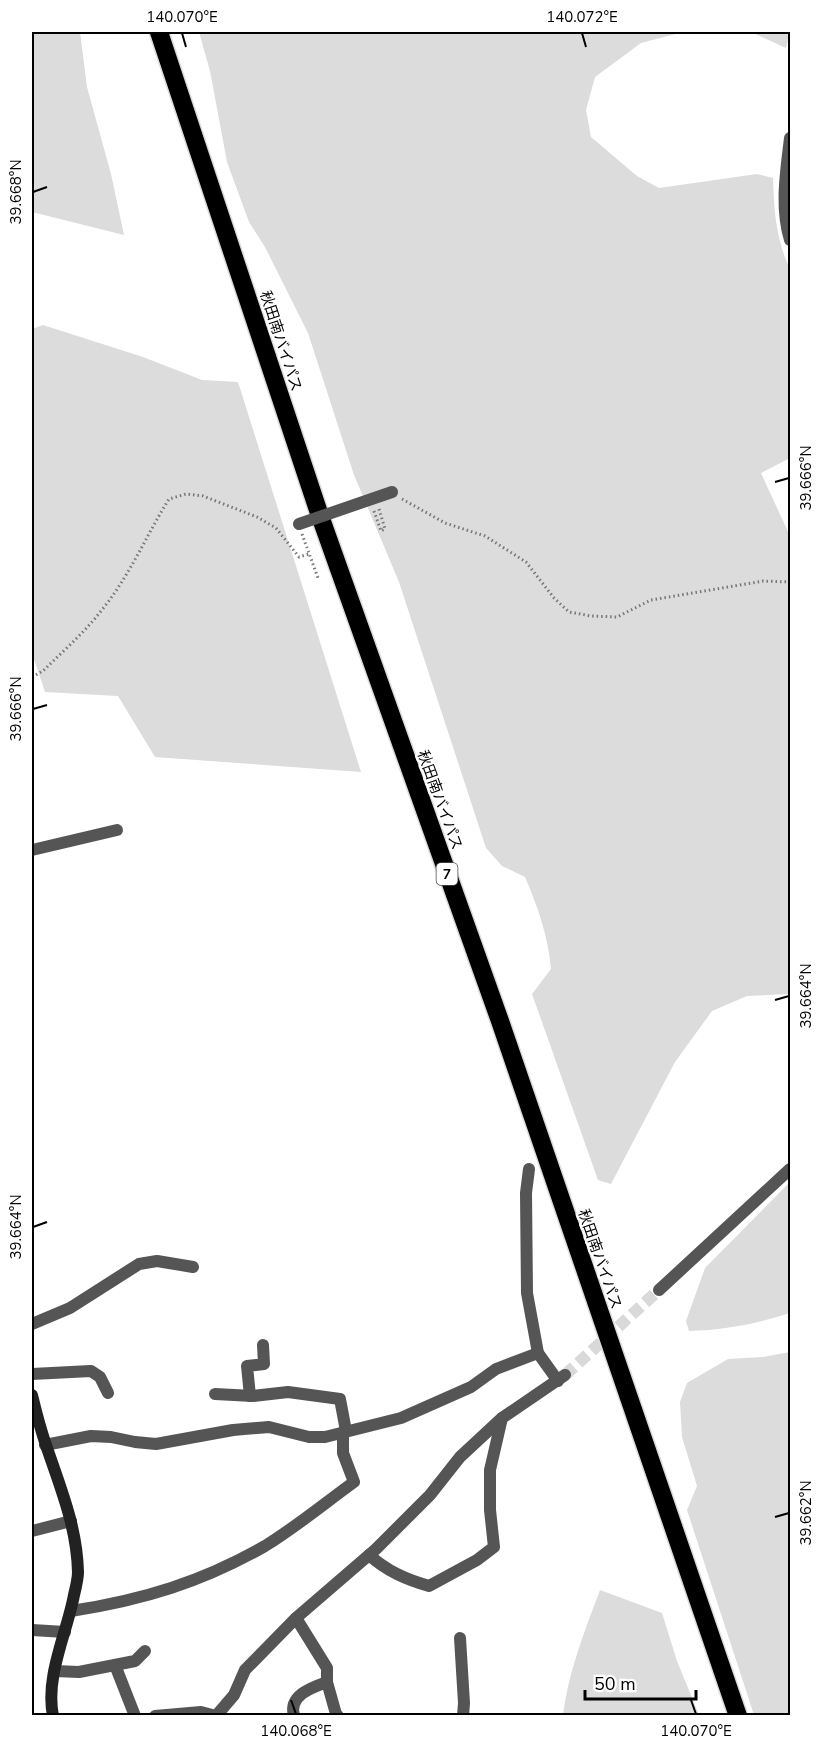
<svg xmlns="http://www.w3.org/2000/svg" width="822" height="1747" font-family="'Nunito Sans','Noto Sans JP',sans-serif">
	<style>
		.green { fill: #dcdcdc }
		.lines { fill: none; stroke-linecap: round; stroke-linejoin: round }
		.street-tunnel { stroke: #d9d9d9; stroke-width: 12; stroke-dasharray: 12 6; stroke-linecap: butt }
		.highway-casing { stroke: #dbdbdb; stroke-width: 21 }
		.path { stroke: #777; stroke-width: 3; stroke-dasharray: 1.5 3; stroke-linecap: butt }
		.street { stroke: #555; stroke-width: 12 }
		.secondary { stroke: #222; stroke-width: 12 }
		.highway { stroke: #000; stroke-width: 18 }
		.street-bridge { stroke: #555; stroke-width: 12 }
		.ticks { fill: none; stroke: #000; stroke-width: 2 }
		.labels { text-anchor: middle; stroke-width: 5; stroke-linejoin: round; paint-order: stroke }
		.shield { fill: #fff; stroke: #4c4c4c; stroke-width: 1.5 }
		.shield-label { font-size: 14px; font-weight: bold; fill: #000 }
		.street-label { font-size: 15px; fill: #000; stroke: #fff }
		.neatline { fill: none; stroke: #000; stroke-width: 2 }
		.ticks-label { font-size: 15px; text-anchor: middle; fill: #000 }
	</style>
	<rect width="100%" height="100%" fill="#fff"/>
	<g class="green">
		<polygon points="32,32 80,32 87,87 111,174 124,235 32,212"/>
		<path d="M199,32H683L641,43L595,77L586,110L591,137L637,176L659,188L757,174L773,178C774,213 776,238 790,270V458L761,473L790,536V994L747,996L712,1011L675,1062L611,1184L598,1180L532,994L551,969C548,936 538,907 525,877L502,866L486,848L399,582L354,475L308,333L265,247L249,222L227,162L210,71Z"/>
		<polygon points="751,32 790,32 786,48"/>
		<polygon points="43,325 143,357 202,380 238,382 361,772 155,757 118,696 45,692 32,653 32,329"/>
		<path d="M790,1182V1313C756,1324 725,1330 689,1331L686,1321L705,1268Z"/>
		<polygon points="790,1352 790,1715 754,1715 687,1510 697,1486 682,1437 680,1402 687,1383 728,1359 763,1357"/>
		<path d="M600,1590L662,1613L677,1661L699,1715H563C568,1673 585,1630 600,1590Z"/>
	</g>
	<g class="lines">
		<polyline class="street-tunnel" points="565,1375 659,1290"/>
		<defs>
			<polyline id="highway" points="159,32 319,513 500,1021 738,1716"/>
		</defs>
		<use href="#highway" class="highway-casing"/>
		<g class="path">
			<polyline points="402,499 445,523 485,536 526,562 554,598 569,612 591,616 617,617 651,600 763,581 790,582"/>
			<polyline points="374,511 381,531 385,529 379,509"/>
			<polyline points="302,534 318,578"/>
			<path d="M32,677L43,671C62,652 84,633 101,611C129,577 146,536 169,499L186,494L203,496L257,517L276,528L299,557L309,554"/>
		</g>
		<g class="street">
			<path d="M790,138C786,172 780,207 790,240"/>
			<polyline points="32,850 117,830"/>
			<polyline points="529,1169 526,1193 527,1293 538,1353 558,1381"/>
			<polyline points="659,1290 790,1169"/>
			<polyline points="32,1324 70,1308 139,1264 157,1261 193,1267"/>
			<polyline points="32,1374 91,1371 100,1377 108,1393"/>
			<polyline points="215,1394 253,1396 288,1392 340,1399 346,1431"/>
			<polyline points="250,1396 247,1366 264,1364 263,1345"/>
			<polyline points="45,1445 91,1436 111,1437 135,1442 156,1444 233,1430 269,1427 309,1437 325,1437 401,1418 471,1387 496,1369 538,1353"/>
			<polyline points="32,1531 71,1521"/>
			<path d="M369,1555C387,1571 405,1579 429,1586L477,1560L494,1547L490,1510V1470L502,1418"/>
			<path d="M71,1611C143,1600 202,1582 265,1546C296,1527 325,1503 354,1482L343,1453V1432"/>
			<polyline points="296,1618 327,1668 327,1682 336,1714 338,1716"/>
			<polyline points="32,1630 65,1632"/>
			<polyline points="460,1638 464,1703 463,1716"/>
			<polyline points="115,1665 135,1716"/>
			<polyline points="55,1671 79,1672 135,1661 145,1651"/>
			<polyline points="155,1716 201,1712 216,1716"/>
			<polyline points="216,1716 234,1695 245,1670 296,1618 376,1549 430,1495 460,1457 502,1418 565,1375"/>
			<path d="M294,1716C288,1695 313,1687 327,1682"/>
		</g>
		<path class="secondary" d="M32,1395C36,1412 41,1431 47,1448C61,1489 77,1528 78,1572C78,1579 76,1587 74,1595C67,1633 45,1676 53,1716"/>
		<use href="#highway" class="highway"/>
		<polyline class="street-bridge" points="299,524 392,492"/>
	</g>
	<path class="ticks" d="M182,33L186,47M582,33L586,47M33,192L47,187M775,482L789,478M33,709L47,705M775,1000L789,996M33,1227L47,1222M775,1517L789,1513M291,1700L296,1714M691,1700L696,1714"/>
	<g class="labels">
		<rect class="shield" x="436.5" y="863" width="21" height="22" rx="4.5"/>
		<g class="shield-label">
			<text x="447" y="879">7</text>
		</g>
		<g class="street-label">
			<text transform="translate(281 341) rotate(72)" y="5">秋田南バイパス</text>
			<text transform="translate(440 800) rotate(70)" y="5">秋田南バイパス</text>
			<text transform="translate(600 1259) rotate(71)" y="5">秋田南バイパス</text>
		</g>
	</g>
	<rect width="822" height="1747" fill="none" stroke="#ffffff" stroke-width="66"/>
	<path d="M585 1690v9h111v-9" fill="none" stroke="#000000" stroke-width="3"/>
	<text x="594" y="1690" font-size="18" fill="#000000" stroke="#ffffff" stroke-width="4.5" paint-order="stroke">50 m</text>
	<rect x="33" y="33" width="756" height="1681" class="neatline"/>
	<g class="ticks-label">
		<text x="182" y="22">140.070°E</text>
		<text x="582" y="22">140.072°E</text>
		<text transform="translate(16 192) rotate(-90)" y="5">39.668°N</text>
		<text transform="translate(806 478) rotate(-90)" y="5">39.666°N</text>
		<text transform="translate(16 709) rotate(-90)" y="5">39.666°N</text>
		<text transform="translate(806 996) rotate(-90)" y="5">39.664°N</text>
		<text transform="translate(16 1227) rotate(-90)" y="5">39.664°N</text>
		<text transform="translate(806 1513) rotate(-90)" y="5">39.662°N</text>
		<text x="296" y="1736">140.068°E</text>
		<text x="696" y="1736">140.070°E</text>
	</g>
</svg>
